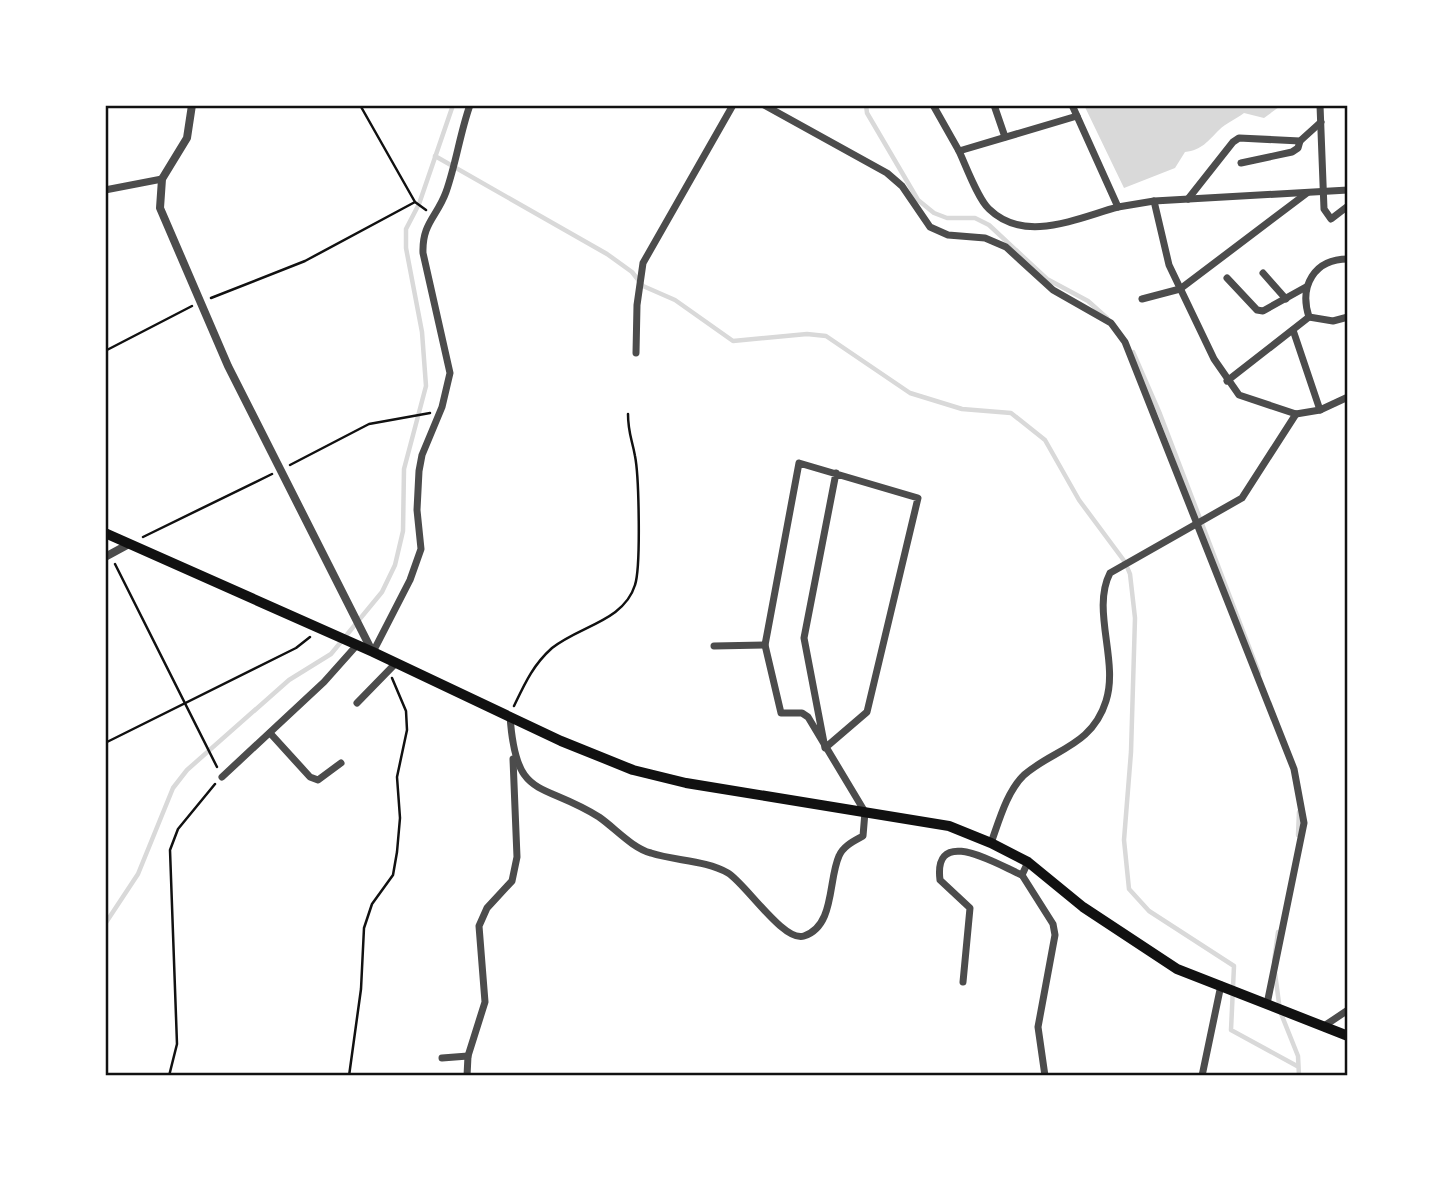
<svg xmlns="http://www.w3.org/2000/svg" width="1453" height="1181" font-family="'Noto Sans',sans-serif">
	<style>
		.water { fill: #d9d9d9 }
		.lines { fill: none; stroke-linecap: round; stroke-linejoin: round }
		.stream { stroke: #d9d9d9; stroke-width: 4.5 }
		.path { stroke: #111; stroke-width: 2.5 }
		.minor { stroke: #4c4c4c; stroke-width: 7 }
		.tertiary { stroke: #4c4c4c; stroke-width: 8 }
		.primary { stroke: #111; stroke-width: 10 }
		.neatline { fill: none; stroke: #111; stroke-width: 2.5 }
	</style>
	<rect width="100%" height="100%" fill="#fff"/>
	<path class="water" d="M1084,105H1276L1279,107L1264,118L1244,113C1236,119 1226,123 1219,130C1208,141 1202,150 1185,152L1175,168L1124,188Z"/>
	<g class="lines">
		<g class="stream">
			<polyline points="866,105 867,113 918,200 934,213 947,218 975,218 989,225 1047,279 1088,301 1107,318"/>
			<polyline points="435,156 607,254 632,272 643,286 675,300 733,341 807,334 826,336 910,393 962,409 1011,413 1045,440 1079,500 1125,562 1130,574 1135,618 1131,752 1124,840 1129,889 1149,911 1234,966 1231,1030 1297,1066"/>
			<polyline points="1133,352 1160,414 1259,673"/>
			<polyline points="1298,835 1299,812"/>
			<polyline points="105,924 138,874 173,788 187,770 289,680 331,654 382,592 395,565 403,531 404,469 426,386 422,332 406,248 406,229 419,204 453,105"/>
			<polyline points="1274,961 1278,932"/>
			<polyline points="1275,973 1280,1011 1298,1056 1299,1076"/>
		</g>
		<g class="path">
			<polyline points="360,105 415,202"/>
			<polyline points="211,298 305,261 415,202 426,210"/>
			<polyline points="105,351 192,306"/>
			<polyline points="290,465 369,424 430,413"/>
			<polyline points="143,537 272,474"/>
			<polyline points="115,564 217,767"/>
			<path d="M514,706C525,683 533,665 552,648C579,626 624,621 635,585C641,567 639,476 635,456C632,439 628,433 628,414"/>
			<polyline points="105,743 296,648 310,637"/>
			<polyline points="169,1076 177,1044 170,850 178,829 215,784"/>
			<polyline points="349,1076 361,989 364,928 372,904 393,875 397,852 400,818 397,777 407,730 406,711 392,678"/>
		</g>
		<g class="minor">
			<polyline points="764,105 887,173 902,186 930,227 948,235 985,238 1006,247 1053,290 1111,323 1125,342 1294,769 1304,823 1267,1004"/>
			<polyline points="933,105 959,151 1077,116"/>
			<polyline points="994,105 1005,137"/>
			<polyline points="1072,105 1118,207 1154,201 1348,190"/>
			<polyline points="1320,105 1324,209 1331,219 1348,206"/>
			<path d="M959,151C966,166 978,199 989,209C1025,244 1077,218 1118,207"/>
			<polyline points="1241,163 1292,152 1298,148 1300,141"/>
			<polyline points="105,190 162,179"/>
			<polyline points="1188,199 1233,142 1239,138 1300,141 1321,122"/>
			<polyline points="1154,201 1169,265 1214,359 1239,395 1296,414 1320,410 1348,397"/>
			<polyline points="1263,273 1286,299"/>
			<polyline points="1227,278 1257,310 1263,311 1306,287"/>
			<polyline points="1142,299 1180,289 1307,193"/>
			<polyline points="1309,317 1333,321 1348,317"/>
			<polyline points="1293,330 1320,410"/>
			<polyline points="636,353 637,305 643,263 733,105"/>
			<path d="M1227,381L1309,317C1299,286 1314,259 1348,259"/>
			<polyline points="714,646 765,645"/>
			<path d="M373,652L410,580L421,549L417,510L419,471L422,455L442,407L450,373L423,253C422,223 437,217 446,192C456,164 460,133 470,105"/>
			<polyline points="357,703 395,664"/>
			<path d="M510,716C516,802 540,780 599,817C615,828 632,848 651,853C675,861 705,860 728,873C745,883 784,943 804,936C835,926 828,880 839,856C843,846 854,841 863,836L865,812L808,717L802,713H781L765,645L799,463L918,498L867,712L825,748L804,638L836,473"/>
			<polyline points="270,733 310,777 318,780 341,763"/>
			<polyline points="222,777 324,682 357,645"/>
			<path d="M991,843C999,821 1007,791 1024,775C1054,749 1092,746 1106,701C1119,661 1091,610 1110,573L1242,498L1296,414"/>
			<polyline points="1028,862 1022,875 1053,924 1055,935 1038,1027 1045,1076"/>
			<path d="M963,982L970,908L940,880C933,824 998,865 1022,875"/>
			<polyline points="1324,1026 1348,1010"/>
			<polyline points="442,1058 468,1056"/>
			<polyline points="467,1076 468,1056 485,1002 479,926 487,908 512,881 517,857 513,759"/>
			<polyline points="1202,1076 1221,985"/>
		</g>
		<g class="tertiary">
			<polyline points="192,105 187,138 162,179 160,208 228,366 372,651"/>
			<polyline points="105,557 129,544"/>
		</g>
		<polyline class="primary" points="105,533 373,652 561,741 633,770 686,783 949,826 991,843 1028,862 1083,907 1177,969 1348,1036"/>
	</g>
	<rect width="1453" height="1181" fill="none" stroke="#ffffff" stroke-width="214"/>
	<rect x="107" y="107" width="1239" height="967" class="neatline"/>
</svg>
